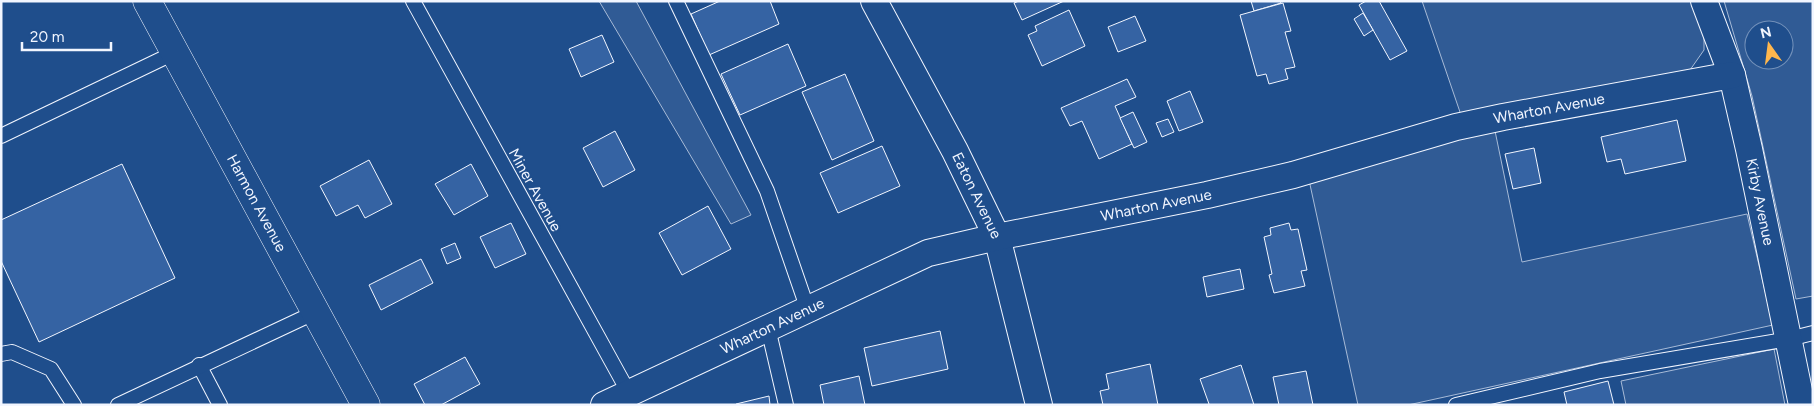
<svg xmlns="http://www.w3.org/2000/svg" width="1814" height="406" font-family="Figtree,sans-serif">
	<style>
		.built { fill: #305b95; stroke: #a8bbd7; fill-rule: evenodd }
		.building { fill: #3563a3; stroke: #f2f6ff }
		.lines { fill: none; stroke-linecap: round; stroke-linejoin: round }
		.service-casing { stroke: #f2f6ff; stroke-width: 16 }
		.minor-casing { stroke: #f2f6ff; stroke-width: 28 }
		.secondary-casing { stroke: #f2f6ff; stroke-width: 29 }
		.service { stroke: #1f4e8c; stroke-width: 14 }
		.minor { stroke: #1f4e8c; stroke-width: 26 }
		.secondary { stroke: #1f4e8c; stroke-width: 28 }
		.labels { text-anchor: middle; stroke-width: 4; stroke-linejoin: round; paint-order: stroke }
		.street-label { font-size: 15px; fill: #f2f6ff; stroke: #1f4e8c }
	</style>
	<rect width="100%" height="100%" fill="#1f4e8c"/>
	<g class="built">
		<polygon points="599,1 636,1 751,215 731,224"/>
		<polygon points="1422,1 1693,1 1704,23 1704,50 1690,70 1461,115"/>
		<path d="M1724,1H1813V296L1796,299L1752,96ZM1754,30H1784V60H1754Z"/>
		<polygon points="1494,126 1522,262 1747,214 1773,325 1408,405 1358,405 1309,180"/>
		<polygon points="1774,349 1785,405 1626,405 1621,381"/>
	</g>
	<g class="building">
		<polygon points="720,1 770,1 779,24 709,55 691,14"/>
		<polygon points="1019,1 1064,1 1022,20 1014,3"/>
		<polygon points="1251,1 1280,1 1281,3 1254,11"/>
		<polygon points="1366,1 1379,1 1407,51 1390,60 1359,5"/>
		<polygon points="1283,3 1291,31 1285,32 1295,67 1285,69 1288,79 1269,84 1266,74 1257,76 1240,15"/>
		<polygon points="1069,10 1085,46 1042,66 1028,35 1037,31 1035,26"/>
		<polygon points="1363,13 1373,30 1364,36 1354,19"/>
		<polygon points="1135,16 1146,41 1118,52 1108,27"/>
		<polygon points="602,35 614,62 581,77 569,49"/>
		<polygon points="788,44 806,86 740,115 721,74"/>
		<polygon points="845,74 874,141 832,160 802,92"/>
		<polygon points="1127,79 1136,97 1115,106 1132,144 1099,159 1082,121 1070,126 1061,108"/>
		<polygon points="1190,91 1203,122 1179,131 1167,101"/>
		<polygon points="1133,112 1147,142 1134,148 1120,118"/>
		<polygon points="1168,119 1174,132 1162,137 1156,123"/>
		<polygon points="1677,120 1686,161 1625,174 1621,159 1607,162 1601,137"/>
		<polygon points="615,131 635,170 603,187 583,148"/>
		<polygon points="882,146 900,186 838,213 820,173"/>
		<polygon points="1534,148 1541,183 1513,189 1505,154"/>
		<polygon points="369,160 392,204 365,218 358,205 336,216 320,186"/>
		<polygon points="122,164 175,278 39,342 1,261 1,220"/>
		<polygon points="471,164 488,196 454,215 435,184"/>
		<polygon points="708,206 731,249 682,275 659,233"/>
		<polygon points="511,223 526,254 495,268 480,237"/>
		<polygon points="1289,223 1291,230 1298,229 1307,270 1301,271 1305,286 1274,293 1269,275 1272,274 1264,237 1271,235 1270,228"/>
		<polygon points="455,243 461,258 447,264 441,249"/>
		<polygon points="421,259 433,283 381,310 369,285"/>
		<polygon points="1240,269 1244,289 1207,297 1203,277"/>
		<polygon points="940,331 948,369 872,386 864,348"/>
		<polygon points="465,357 480,384 441,405 425,405 414,384"/>
		<polygon points="1150,364 1158,405 1103,405 1100,391 1109,389 1106,374"/>
		<polygon points="1241,365 1254,405 1206,405 1209,404 1200,379"/>
		<polygon points="1306,371 1313,405 1279,405 1273,377"/>
		<polygon points="859,376 865,405 824,405 820,385"/>
		<polygon points="1608,381 1614,405 1567,405 1564,392"/>
		<polygon points="769,396 770,405 736,405 736,404"/>
	</g>
	<g class="lines">
		<defs>
			<g id="service">
				<polyline points="413,1 629,393"/>
				<polyline points="676,1 767,191 808,310"/>
				<polyline points="1,136 174,53"/>
				<polyline points="768,328 786,405"/>
				<polyline points="1,354 12,352 51,369 74,405"/>
				<polyline points="199,365 220,405"/>
				<polyline points="118,405 316,312"/>
				<polyline points="1456,405 1600,371 1789,339 1813,333"/>
			</g>
			<g id="minor">
				<path id="s1" d="M874,1L955,151L997,237L1039,405"/>
				<path id="s2" d="M1704,1L1732,75L1749,149L1802,405"/>
				<path id="s3" d="M604,405L928,253L997,237L1207,195L1293,175L1456,127L1503,117L1732,75"/>
			</g>
			<g id="secondary">
				<path id="s4" d="M147,1L366,405"/>
			</g>
		</defs>
		<use href="#service" class="service-casing"/>
		<use href="#minor" class="minor-casing"/>
		<use href="#secondary" class="secondary-casing"/>
		<use href="#service" class="service"/>
		<use href="#minor" class="minor"/>
		<use href="#secondary" class="secondary"/>
	</g>
	<g class="labels">
		<g class="street-label">
			<text dy="5" stroke="none"><textPath href="#s3" startOffset="996">Wharton Avenue</textPath></text>
			<text transform="translate(535 190) rotate(61)" y="5">Miner Avenue</text>
			<text dy="5" stroke="none"><textPath href="#s1" startOffset="220">Eaton Avenue</textPath></text>
			<text dy="5" stroke="none"><textPath href="#s2" startOffset="209">Kirby Avenue</textPath></text>
			<text dy="5" stroke="none"><textPath href="#s4" startOffset="230">Harmon Avenue</textPath></text>
			<text dy="5" stroke="none"><textPath href="#s3" startOffset="591">Wharton Avenue</textPath></text>
			<text dy="5" stroke="none"><textPath href="#s3" startOffset="186">Wharton Avenue</textPath></text>
		</g>
	</g>
	<rect width="1814" height="406" fill="none" stroke="#f2f6ff" stroke-width="5"/>
	<g transform="translate(1769 45) rotate(346)"><circle r="24" fill="#1f4e8c" stroke="#7391ba"/>
	<path d="M0-4L9 19L0 12L-9 19Z" fill="#ffb74d"/>
	<text y="-8" font-size="14" font-weight="bold" text-anchor="middle" fill="#f2f6ff">N</text>
	</g>
	<path d="M22 42v8h89v-8" fill="none" stroke="#f2f6ff" stroke-width="2.5"/>
	<text x="30" y="42" font-size="15" fill="#f2f6ff" stroke="#1f4e8c" stroke-width="4" paint-order="stroke">20 m</text>
</svg>
